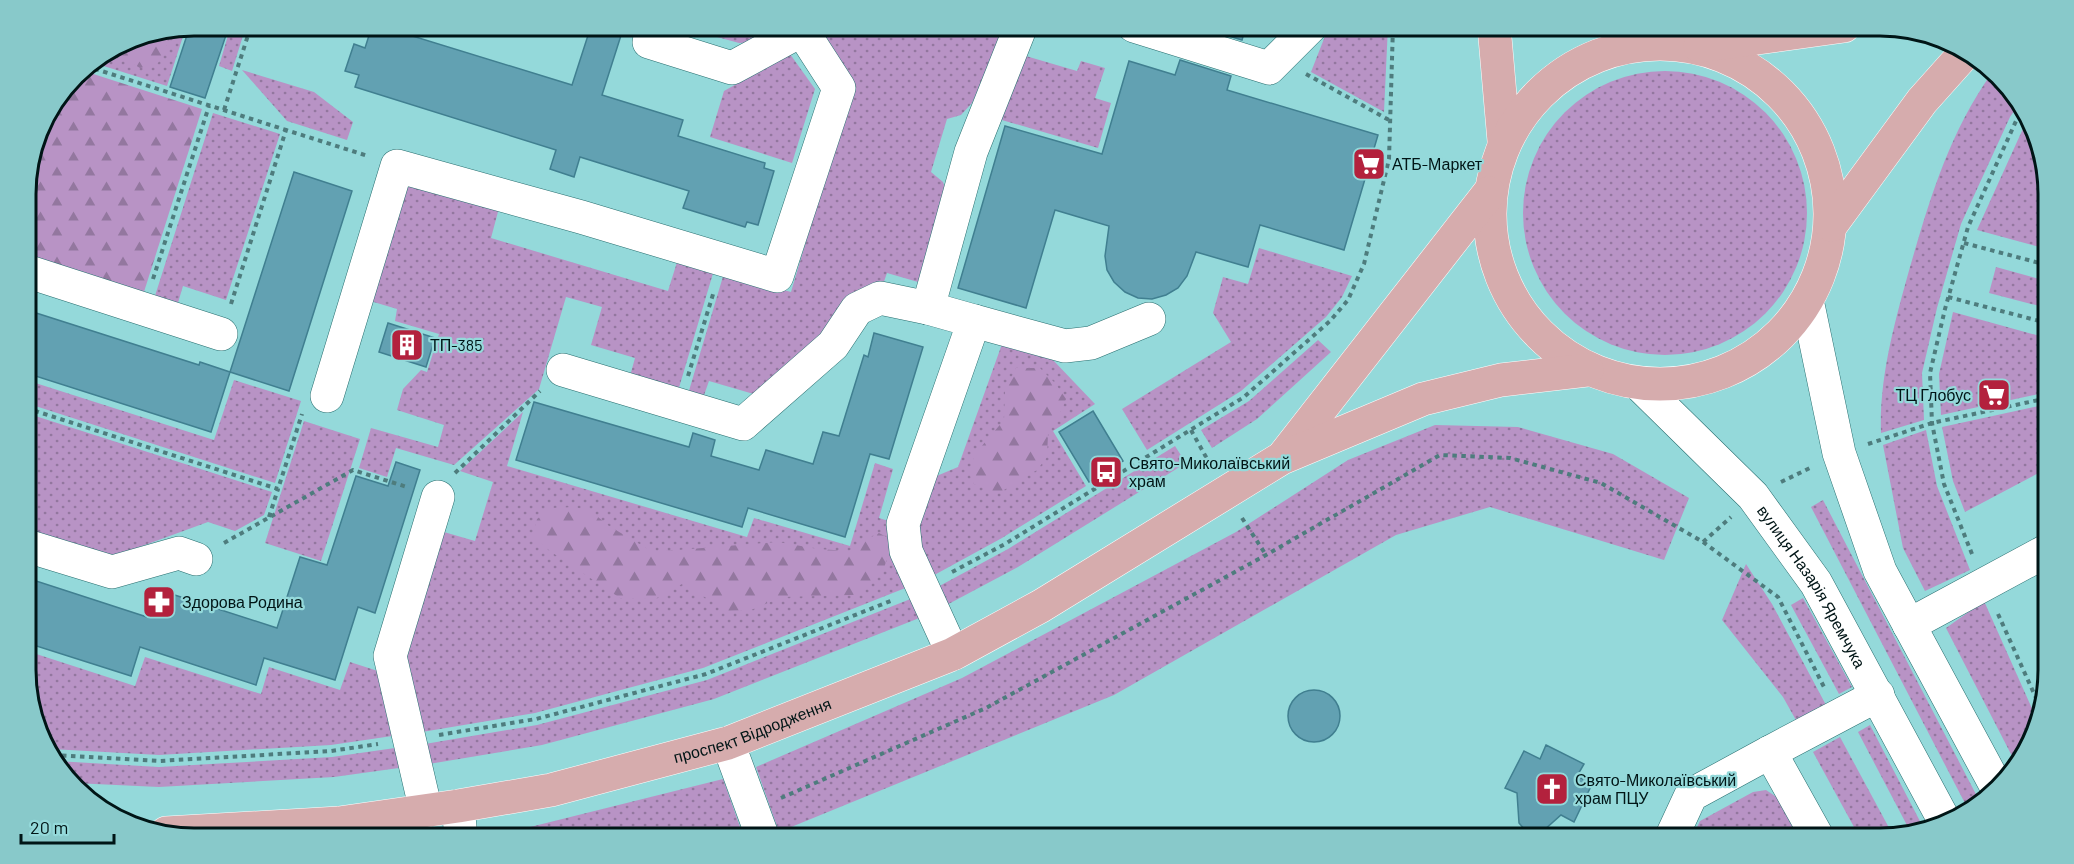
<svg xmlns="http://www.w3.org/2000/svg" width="2074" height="864" font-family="Barlow,sans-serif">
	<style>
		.grass { fill: url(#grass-dots) }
		.forest { fill: url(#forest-firs) }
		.building { fill: #62a1b2; stroke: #407f90; stroke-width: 1.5 }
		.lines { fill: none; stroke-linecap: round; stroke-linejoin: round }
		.minor-casing { stroke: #276e6f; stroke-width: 34 }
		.major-casing { stroke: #fff; stroke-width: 34 }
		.path { stroke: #4e7c7d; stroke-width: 4; stroke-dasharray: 4.5 4.5; stroke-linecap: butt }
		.minor { stroke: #fff; stroke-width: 33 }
		.major { stroke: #d6acad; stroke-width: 33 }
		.labels { text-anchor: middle; stroke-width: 4.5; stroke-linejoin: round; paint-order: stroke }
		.poi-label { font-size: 16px; fill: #001516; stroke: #94d9da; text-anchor: start }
		.street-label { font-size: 16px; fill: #001516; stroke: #94d9da }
		.rim { fill: none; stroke: #001516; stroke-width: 3 }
	</style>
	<defs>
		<pattern id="grass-dots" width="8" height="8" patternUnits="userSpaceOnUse" patternTransform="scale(1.5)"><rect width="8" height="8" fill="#b893c5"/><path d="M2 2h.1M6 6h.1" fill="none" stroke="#93779f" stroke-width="1.8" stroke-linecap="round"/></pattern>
		<pattern id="forest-firs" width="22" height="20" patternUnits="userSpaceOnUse" patternTransform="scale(1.5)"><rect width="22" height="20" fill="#b893c5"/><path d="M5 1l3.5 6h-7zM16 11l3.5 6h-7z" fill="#93779f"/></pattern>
	</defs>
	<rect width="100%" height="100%" fill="#94d9da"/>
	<g class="grass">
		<polygon points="209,26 246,26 232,71 219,66 229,32"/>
		<polygon points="677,26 773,26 775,29 759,42 739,43"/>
		<polygon points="816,26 1006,26 972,103 961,115 947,119 931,172 943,182 949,199 925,284 887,273 881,290 757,395 709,381 703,398 688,394 724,273 791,292 851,90 848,73"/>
		<polygon points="1329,26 1388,26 1384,112 1311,72"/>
		<polygon points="186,27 167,86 91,62 130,38"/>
		<polygon points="790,54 815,89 792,163 710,137 724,91"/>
		<polygon points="1019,54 1077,71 1081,61 1105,68 1095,98 1111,103 1098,148 995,118"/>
		<polygon points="242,70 314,92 353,122 347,140 287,121"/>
		<circle cx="1665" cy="213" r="142"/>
		<path d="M1991,74L2013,91L2019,104L2010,117L1961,224L1937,308L1922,373L1924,420L1881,433C1879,377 1895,321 1910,267C1930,198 1949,134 1991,74Z"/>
		<polygon points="213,113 280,134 226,300 183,286 177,306 154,299"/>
		<polygon points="2026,122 2047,172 2047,249 1977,230"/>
		<polygon points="403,180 499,208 491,238 668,291 678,259 714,270 678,391 630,376 635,358 591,345 602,307 566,297 539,389 454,465 396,448 387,477 359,468 371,428 438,447 444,425 397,410 403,389 421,370 427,372 439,334 395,321 397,309 367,300"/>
		<polygon points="1259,248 1352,276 1342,297 1326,317 1241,391 1147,450 1122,409 1231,342 1213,313 1223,277 1248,284"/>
		<polygon points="1996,267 2047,281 2047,308 1989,293"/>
		<polygon points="1953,312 2047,338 2048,392 1941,415 1939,374"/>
		<polygon points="1318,340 1331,352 1257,419 1212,448 1201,430 1249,401"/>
		<polygon points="1002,344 1053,360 1095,404 1053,431 1086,486 1002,538 927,579 913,549 927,480 958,467"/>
		<polygon points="26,380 214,440 234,380 301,401 275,483 26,403"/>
		<polygon points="2048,404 2048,468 1965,512 1953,481 1942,427"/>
		<polygon points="523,412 507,466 747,537 754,518 850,546 875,463 893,469 879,518 895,523 913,585 703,668 535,713 416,733 398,657 437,530 475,541 493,482 460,471"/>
		<polygon points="26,413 272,492 264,515 235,531 208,522 112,557 27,529"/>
		<polygon points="304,421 360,439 321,561 265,543"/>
		<polygon points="1435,425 1518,427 1613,454 1689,498 1664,560 1490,507 1396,535 1114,695 779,832 756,767 962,678 1236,532 1348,460"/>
		<polygon points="1926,430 1937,486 1970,570 1925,591 1903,548 1883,445"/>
		<polygon points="1175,446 1186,463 1018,567 941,608 932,590 1008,549"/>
		<polygon points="1823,500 1980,802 1974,810 1969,811 1811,507"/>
		<polygon points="1746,564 1772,604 1826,705 1797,722 1783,697 1722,620"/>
		<polygon points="918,596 927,615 714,699 542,745 423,765 419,745 537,725 707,680"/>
		<polygon points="1803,598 1852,687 1839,694 1791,605"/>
		<polygon points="1984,601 2038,722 2036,734 2014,760 1946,628"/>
		<polygon points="27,651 135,686 145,657 261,694 269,667 340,690 350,662 384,673 399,735 331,745 159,755 51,749 27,692"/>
		<polygon points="1870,725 1923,827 1910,831 1858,732"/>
		<polygon points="1840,737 1894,837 1860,838 1813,752"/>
		<polygon points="402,747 406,767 334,777 159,787 73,783 61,773 56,761 159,767 332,757"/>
		<polygon points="723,779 744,838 494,838 498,835"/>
		<polygon points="1766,790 1778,798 1794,830 1780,838 1692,838 1700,821 1753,792"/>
	</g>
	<g class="forest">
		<polygon points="175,29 158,63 140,68 115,53 107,53 130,38"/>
		<polygon points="81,70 202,109 143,295 26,258 26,183 43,119"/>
		<polygon points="1016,368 1040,368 1055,383 1066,399 1060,413 1048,434 1047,457 1037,470 999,493 974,484 969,473 975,454 1004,420 1005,391"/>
		<polygon points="575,507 593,513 609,526 653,552 778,542 818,549 849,551 860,543 879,533 892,540 883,572 853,595 782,597 751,610 729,611 682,584 655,599 620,598 550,551 533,537 537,519 552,508"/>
	</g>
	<g class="building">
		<polygon points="190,26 198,26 226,35 205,98 170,87"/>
		<polygon points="372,26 380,26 572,85 591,26 624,26 602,95 683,120 678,136 765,163 764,168 774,171 758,225 747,222 745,227 683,208 689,191 580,157 574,177 550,169 556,150 355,87 359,75 345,71 354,44 365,48"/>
		<polygon points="1196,26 1246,26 1242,40"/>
		<polygon points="1180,60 1231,76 1227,90 1378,135 1344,250 1260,225 1248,267 1196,252 1187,276 1178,288 1166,295 1152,299 1138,298 1125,292 1114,282 1107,270 1105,256 1109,226 1055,210 1026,308 958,288 1005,126 1102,154 1129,61 1175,75"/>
		<polygon points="294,172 352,191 289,391 230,372 211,432 26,373 26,333 33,312 199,365 200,362 230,372"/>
		<polygon points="388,323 435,338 426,367 379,352"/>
		<polygon points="874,333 923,347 889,459 870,454 845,537 748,508 742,527 516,460 534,402 689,447 693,433 715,440 711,456 759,470 766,450 813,464 823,432 839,436 864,355 868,357"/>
		<polygon points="1093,411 1123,461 1089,482 1059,432"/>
		<polygon points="396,462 420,470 375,613 358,607 335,680 264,658 256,685 140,647 131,676 27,643 27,578 147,617 156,589 277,628 300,557 327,565 356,476 388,486"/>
		<circle cx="1314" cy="716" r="26"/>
		<polygon points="1546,745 1584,764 1577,776 1592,784 1574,822 1561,815 1544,830 1534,833 1525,830 1519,823 1517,793 1505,788 1524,751 1540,759"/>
	</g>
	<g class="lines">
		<defs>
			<g id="minor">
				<polyline points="1134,26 1269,68 1311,26"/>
				<polyline points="649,42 732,68 802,30"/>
				<polyline points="26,271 221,334"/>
				<polyline points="1807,300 1839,453 1880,571 1995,784"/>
				<polyline points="928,308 971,152 1021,26"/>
				<polyline points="974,321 1065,346 1091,343 1149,319"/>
				<polyline points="563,370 743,424 833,345 857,309 880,298 928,308 974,321 903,524 906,551 953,654"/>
				<path id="s1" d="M1639,384L1753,496L1816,583L1944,820"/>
				<polyline points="327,396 397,166 581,217 777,276 839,88 799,26"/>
				<polyline points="27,546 112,572 179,553 196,559"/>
				<polyline points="1909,625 2048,550"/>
				<polyline points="728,743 763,838"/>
				<polyline points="458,806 461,838"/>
				<polyline points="426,811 390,656 438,497"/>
				<polyline points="1671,838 1691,795 1770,752"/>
				<polyline points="1818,838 1770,752 1878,695"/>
			</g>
			<g id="major">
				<polyline points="1494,26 1504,141"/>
				<circle cx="1660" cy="214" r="170"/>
				<polyline points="1700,46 1844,26"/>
				<polyline points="1831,225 1922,101 1964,54"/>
				<polyline points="1283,457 1489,193"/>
				<path id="s2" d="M166,833L339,823L458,806L551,790L728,743L953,654L1041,606L1282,458L1423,399L1501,380L1587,370"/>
			</g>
		</defs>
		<use href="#minor" class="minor-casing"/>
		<use href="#major" class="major-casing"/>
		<g class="path">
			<polyline points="86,66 286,130"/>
			<polyline points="1306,74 1389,120"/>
			<polyline points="224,110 251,26"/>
			<polyline points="1964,243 2047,265"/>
			<polyline points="153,279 209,106"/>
			<polyline points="1948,297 2047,323"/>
			<polyline points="231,304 286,130 368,156"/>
			<polyline points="688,376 714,291"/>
			<polyline points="26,408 278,489 302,414"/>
			<polyline points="1191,430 1211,466"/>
			<polyline points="1868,444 1932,423 2048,398"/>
			<polyline points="455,473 540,391"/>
			<polyline points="1781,482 1812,467"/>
			<polyline points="269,517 278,489"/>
			<polyline points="1242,518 1266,555"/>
			<polyline points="1703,542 1778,597 1824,687"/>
			<polyline points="224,543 353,470 407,487"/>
			<polyline points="1972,554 1944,484 1932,423 1930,373 1945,309 1968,227 2016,121 2022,112"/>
			<polyline points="952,572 1005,544 1244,397 1330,321 1348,300 1364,264 1389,159 1393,26"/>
			<polyline points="1998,614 2041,709"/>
			<polyline points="439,735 536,719 706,674 893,600"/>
			<polyline points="53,755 159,761 331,751 378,744"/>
			<polyline points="781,798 986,708 1266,555 1440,455 1510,458 1601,483 1703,542 1731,517"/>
		</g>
		<use href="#minor" class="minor"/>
		<use href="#major" class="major"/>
	</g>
	<defs>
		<symbol id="supermarket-square" viewBox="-11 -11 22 22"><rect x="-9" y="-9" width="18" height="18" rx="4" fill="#b3213d" stroke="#94d9da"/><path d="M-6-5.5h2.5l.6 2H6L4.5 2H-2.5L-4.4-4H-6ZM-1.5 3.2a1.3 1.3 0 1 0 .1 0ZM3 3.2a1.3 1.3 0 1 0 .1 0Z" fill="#fff"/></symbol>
		<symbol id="building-square" viewBox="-11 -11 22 22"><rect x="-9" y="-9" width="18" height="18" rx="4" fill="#b3213d" stroke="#94d9da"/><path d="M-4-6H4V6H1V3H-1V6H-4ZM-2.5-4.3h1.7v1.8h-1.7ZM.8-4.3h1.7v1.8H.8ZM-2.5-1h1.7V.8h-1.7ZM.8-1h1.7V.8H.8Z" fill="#fff"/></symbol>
		<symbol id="bus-square" viewBox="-11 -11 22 22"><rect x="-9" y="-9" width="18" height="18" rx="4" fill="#b3213d" stroke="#94d9da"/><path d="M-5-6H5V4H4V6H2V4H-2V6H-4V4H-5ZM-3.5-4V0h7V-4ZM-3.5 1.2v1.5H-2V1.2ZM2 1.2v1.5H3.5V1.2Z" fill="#fff"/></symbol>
		<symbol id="pharmacy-square" viewBox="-11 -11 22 22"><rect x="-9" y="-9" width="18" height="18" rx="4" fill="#b3213d" stroke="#94d9da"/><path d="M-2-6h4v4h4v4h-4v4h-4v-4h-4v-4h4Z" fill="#fff"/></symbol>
		<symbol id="church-square" viewBox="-11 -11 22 22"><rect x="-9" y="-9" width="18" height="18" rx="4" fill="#b3213d" stroke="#94d9da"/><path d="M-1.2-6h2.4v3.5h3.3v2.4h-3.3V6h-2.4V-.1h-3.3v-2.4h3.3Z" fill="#fff"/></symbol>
	</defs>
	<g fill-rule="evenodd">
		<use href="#supermarket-square" x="1350" y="145" width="38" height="38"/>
		<use href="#building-square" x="388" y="326" width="38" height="38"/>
		<use href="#supermarket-square" x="1975" y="376" width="38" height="38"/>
		<use href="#bus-square" x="1087" y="453" width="38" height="38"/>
		<use href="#pharmacy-square" x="140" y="583" width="38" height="38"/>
		<use href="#church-square" x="1533" y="770" width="38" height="38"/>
	</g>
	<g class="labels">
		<g class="poi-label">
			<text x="1392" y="170">АТБ-Маркет</text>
			<text x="430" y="351">ТП-385</text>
			<text x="1971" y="401" text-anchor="end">ТЦ Глобус</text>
			<text x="1129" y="469">Свято-Миколаївський<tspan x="1129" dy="18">храм</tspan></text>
			<text x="182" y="608">Здорова Родина</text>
			<text x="1575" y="786">Свято-Миколаївський<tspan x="1575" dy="18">храм ПЦУ</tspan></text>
		</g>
		<g class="street-label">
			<text dy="6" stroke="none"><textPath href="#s1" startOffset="268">вулиця Назарія Яремчука</textPath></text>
			<text dy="6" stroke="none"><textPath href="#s2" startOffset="598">проспект Відродження</textPath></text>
		</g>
	</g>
	<path d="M0 0H2074V864H0ZM194 36H1880A158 158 0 0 1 2038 194V670A158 158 0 0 1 1880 828H194A158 158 0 0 1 36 670V194A158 158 0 0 1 194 36Z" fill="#88c9ca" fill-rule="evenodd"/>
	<path class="rim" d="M194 36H1880A158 158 0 0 1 2038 194V670A158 158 0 0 1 1880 828H194A158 158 0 0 1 36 670V194A158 158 0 0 1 194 36Z"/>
	<path d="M21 834v9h93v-9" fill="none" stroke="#001516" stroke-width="3"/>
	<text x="30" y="834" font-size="18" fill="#001516" stroke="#94d9da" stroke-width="4.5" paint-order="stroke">20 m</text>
</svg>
